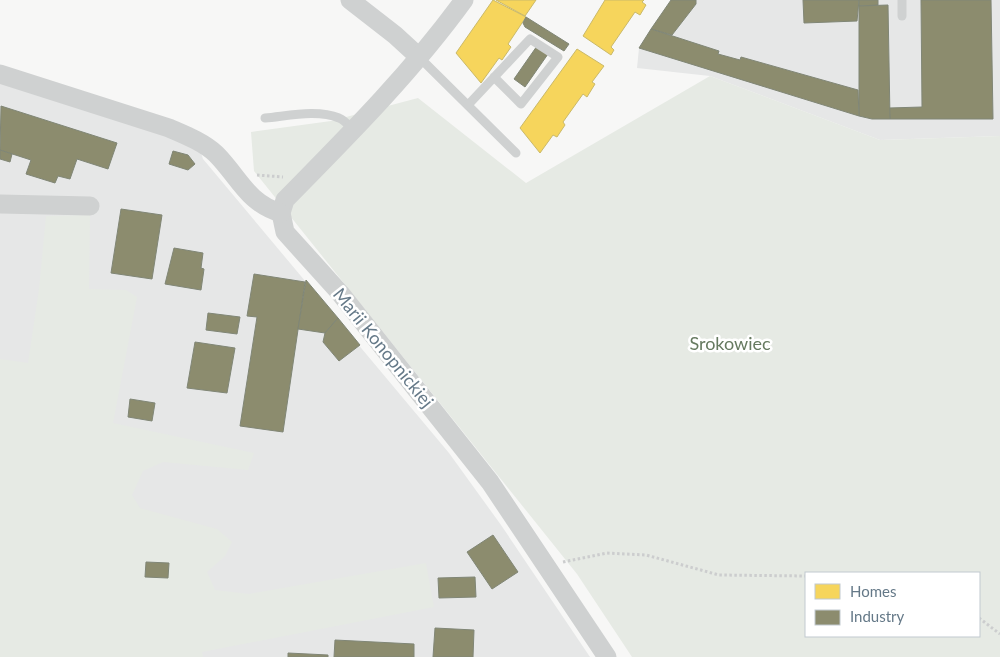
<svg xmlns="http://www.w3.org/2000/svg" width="1000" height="657" font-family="Lato,sans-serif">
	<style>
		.built { fill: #e6e7e7 }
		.green { fill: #e6eae4; fill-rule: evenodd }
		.homes { fill: #f6d55c; stroke: #cab969 }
		.industry { fill: #8c8c6e; stroke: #808676 }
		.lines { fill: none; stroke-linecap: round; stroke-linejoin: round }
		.path { stroke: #cccdce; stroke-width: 3; stroke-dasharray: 2.5 2.5; stroke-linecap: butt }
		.service { stroke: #cfd1d1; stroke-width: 9 }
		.minor { stroke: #cfd1d1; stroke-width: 19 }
		.labels { text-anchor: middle; stroke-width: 5; stroke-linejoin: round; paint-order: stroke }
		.park-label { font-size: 18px; fill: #667a60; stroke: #fff }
		.street-label { font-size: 18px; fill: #657988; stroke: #fff }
	</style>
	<rect width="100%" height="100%" fill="#f7f7f6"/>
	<g class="built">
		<polygon points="671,0 1000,0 1000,136 880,140 710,76 637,68 639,48"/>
		<polygon points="0,72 193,128 203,159 449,453 501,525 590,657 182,657 0,424"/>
	</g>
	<g class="green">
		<path d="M710,76L880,140L1000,136V657H632L577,574L254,171L251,132L331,121L418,98L526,183ZM806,573H979V636H806Z"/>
		<polygon points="90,215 89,289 126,290 137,297 113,423 254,453 248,470 163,462 143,471 132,495 140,508 217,529 232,542 225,556 207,572 215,590 249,594 426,563 434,607 202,652 203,657 0,657 0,359 28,363 39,289 46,216"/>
	</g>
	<g class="homes">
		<polygon points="493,0 526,17 508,44 511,47 502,60 499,58 481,83 456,53"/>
		<polygon points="496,0 536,0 525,16"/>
		<polygon points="605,0 644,0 642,2 646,5 640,15 635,12 611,47 614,50 611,55 583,36"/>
		<polygon points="577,49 604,66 592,82 595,84 587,97 583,94 563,122 565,125 557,137 553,135 540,153 520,128"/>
	</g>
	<g class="industry">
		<polygon points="671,0 696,0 696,4 672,35 651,29"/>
		<polygon points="803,0 859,0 857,21 804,23"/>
		<polygon points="859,0 878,0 878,5 859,6"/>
		<polygon points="921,0 991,0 993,119 890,119 889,108 922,107"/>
		<polygon points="888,5 890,119 872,119 859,116 859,6"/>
		<polygon points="526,17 569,44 564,51 525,27 523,23"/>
		<polygon points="651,29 719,51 718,54 740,60 741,57 858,90 859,116 639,48"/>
		<polygon points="537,46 548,54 525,87 514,79"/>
		<polygon points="1,106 117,143 108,169 77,159 70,179 58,176 55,183 26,174 31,160 0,150"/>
		<polygon points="0,150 12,154 10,162 0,159"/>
		<polygon points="173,151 188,155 195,164 188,170 169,164"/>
		<polygon points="121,209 162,215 152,279 111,273"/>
		<polygon points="174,248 203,253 201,268 204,269 201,290 165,284"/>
		<polygon points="254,274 305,282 283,432 240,426 257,317 247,316"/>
		<polygon points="306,280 338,318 325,333 298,329"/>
		<polygon points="208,313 240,317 237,334 206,330"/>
		<polygon points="338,318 360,345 339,361 323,342 325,333"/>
		<polygon points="195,342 235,348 227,393 187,388"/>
		<polygon points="130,399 155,403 152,421 128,417"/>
		<polygon points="493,535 518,572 492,589 467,552"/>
		<polygon points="146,562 169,563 168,578 145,577"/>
		<polygon points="475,577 476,597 439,598 438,578"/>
		<polygon points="435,628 474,630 473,657 433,657"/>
		<polygon points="335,640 414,644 414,657 334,657"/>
		<polygon points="288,653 328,655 328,657 288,657"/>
	</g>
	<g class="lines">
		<g class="path">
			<polyline points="257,175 283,177"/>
			<polyline points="563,562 607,553 646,555 719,575 806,576"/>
			<polyline points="979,618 1000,634"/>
		</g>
		<g class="service">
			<polyline points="902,0 902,16"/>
			<polyline points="419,57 516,153"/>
			<polyline points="468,105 530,39 558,57 521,104 494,77"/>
			<path d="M265,118C288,116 317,109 339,118C345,120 350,127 354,131"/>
		</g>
		<g class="minor">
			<polyline points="350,0 395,35 419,57"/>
			<path d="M464,0C411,73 348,136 285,200L281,213L285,232L340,293L490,482L607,657"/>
			<path d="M0,74L169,128C185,135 203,142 216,154C239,177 247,203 281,213"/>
			<polyline points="0,204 90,206"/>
		</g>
	</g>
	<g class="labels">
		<g class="park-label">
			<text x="730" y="350">Srokowiec</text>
		</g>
		<g class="street-label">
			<text transform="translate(383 348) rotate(51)" y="6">Marii Konopnickiej</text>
		</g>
	</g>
	<rect x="805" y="572" width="175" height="65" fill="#ffffff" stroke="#c1c9cf"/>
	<rect x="815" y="584" width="25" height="15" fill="#f6d55c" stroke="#c1c9cf"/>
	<text x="850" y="597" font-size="15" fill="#657988">Homes</text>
	<rect x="815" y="610" width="25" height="15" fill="#8c8c6e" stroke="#c1c9cf"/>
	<text x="850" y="622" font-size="15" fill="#657988">Industry</text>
</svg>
